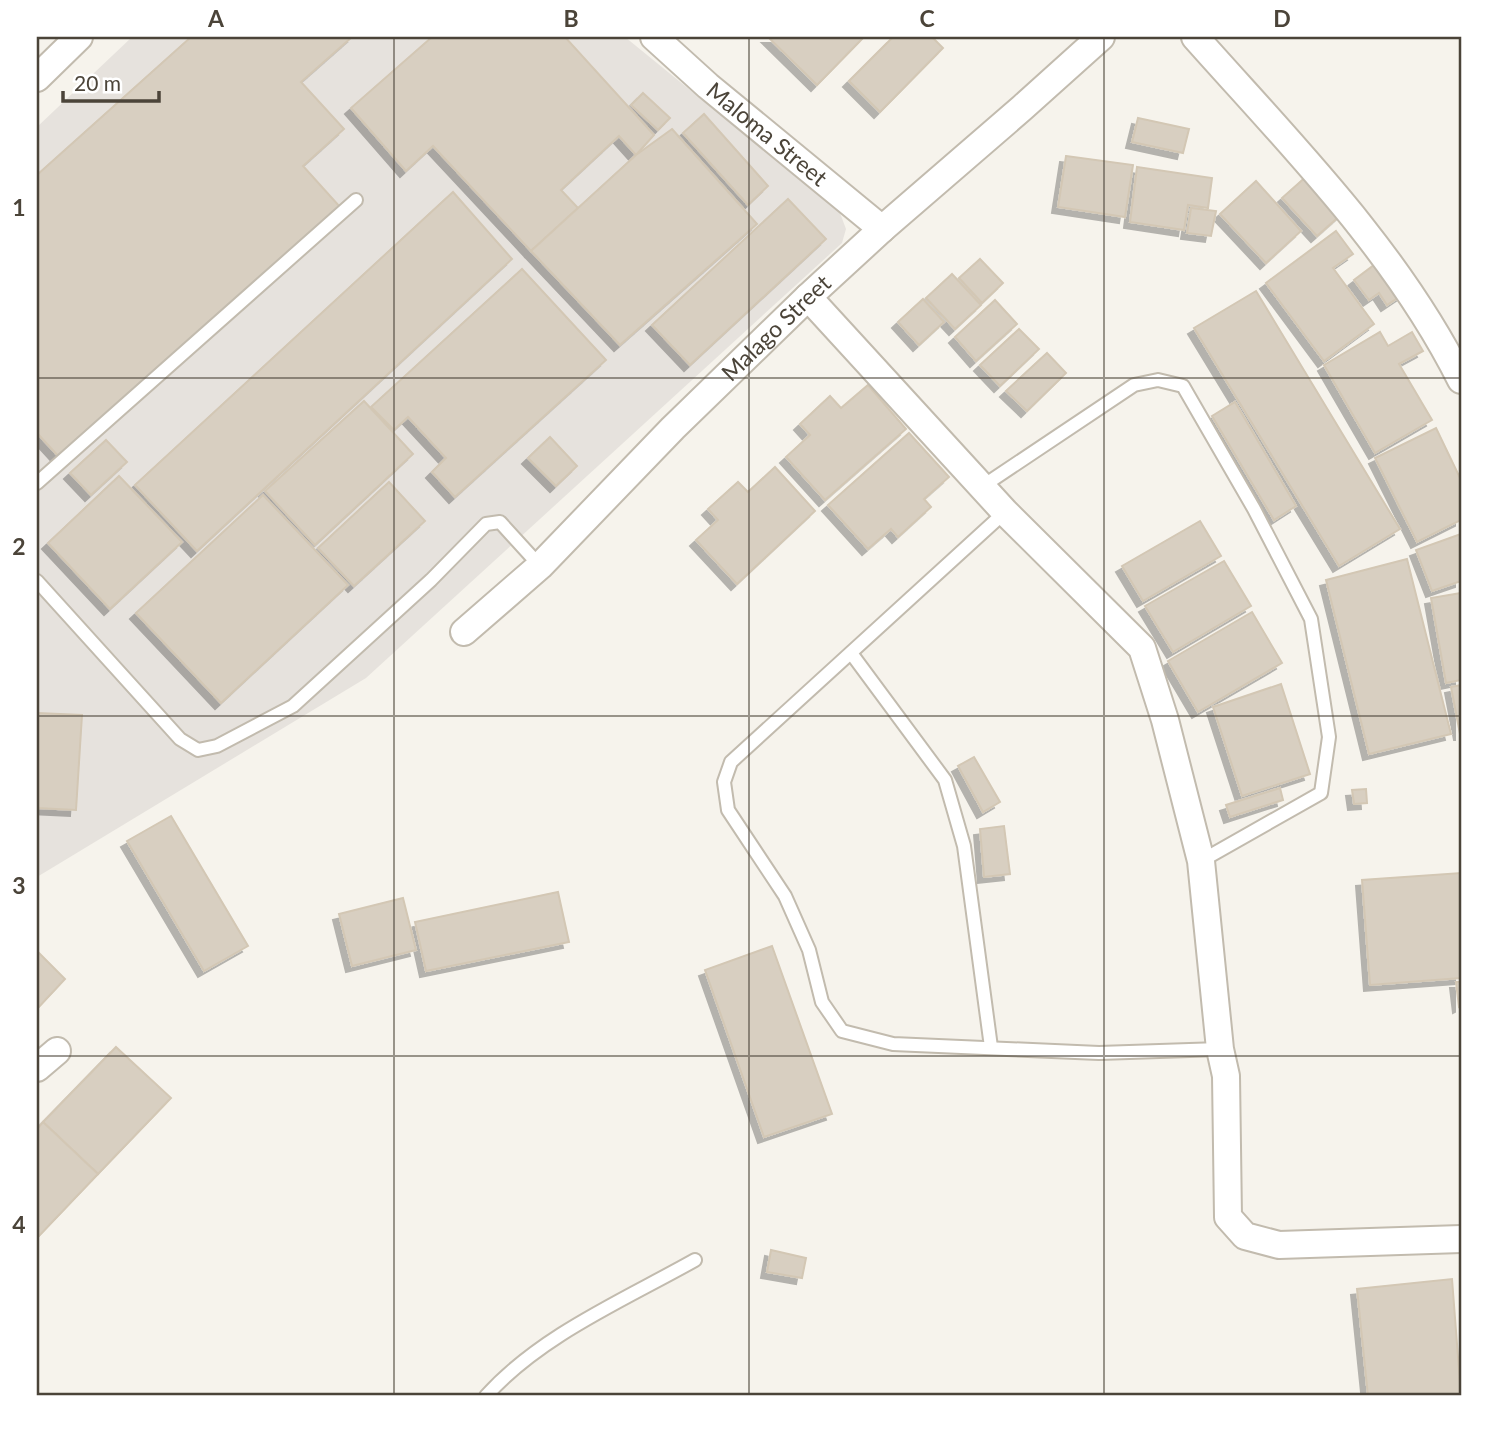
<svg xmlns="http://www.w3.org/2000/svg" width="1498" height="1433" font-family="Lato,sans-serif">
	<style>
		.industrial { fill: #e6e2dd }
		.building { fill: #d8cfc1; stroke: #d3c7b4; stroke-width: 2; filter: url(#shadow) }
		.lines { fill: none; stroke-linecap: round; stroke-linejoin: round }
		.service-casing { stroke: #c2bbae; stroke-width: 16 }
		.minor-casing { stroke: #c2bbae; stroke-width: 30 }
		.service { stroke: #fff; stroke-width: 12 }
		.minor { stroke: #fff; stroke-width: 26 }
		.grid { fill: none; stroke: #4b4439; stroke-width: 2; stroke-opacity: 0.55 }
		.labels { text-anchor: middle; stroke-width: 5; stroke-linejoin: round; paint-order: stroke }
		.street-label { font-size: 23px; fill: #4b4439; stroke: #fff }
		.neatline { fill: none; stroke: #4b4439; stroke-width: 2.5 }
		.grid-label { font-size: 23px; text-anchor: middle; font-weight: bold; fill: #4b4439 }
	</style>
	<defs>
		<filter id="shadow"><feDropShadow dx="-6" dy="6" stdDeviation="0" flood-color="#0004"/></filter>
	</defs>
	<rect width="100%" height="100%" fill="#f6f3ec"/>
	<polygon class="industrial" points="132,37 625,37 824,199 840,213 846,229 842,243 366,678 37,877 37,127"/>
	<g class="building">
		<polygon points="191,37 352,37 301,82 344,129 303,166 340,207 60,458 37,433 37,175"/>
		<polygon points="432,37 565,37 654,135 636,155 619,136 561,190 578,208 531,251 433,146 406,171 351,108"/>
		<polygon points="768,37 864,37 817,85"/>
		<polygon points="893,37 932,37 943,48 880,112 849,81"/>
		<polygon points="643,93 670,118 658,130 631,105"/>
		<polygon points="704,114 768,186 748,205 683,133"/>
		<polygon points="1138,118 1189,129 1183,153 1132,142"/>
		<polygon points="672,129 757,224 620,345 531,251 636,155"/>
		<polygon points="1066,156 1133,165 1125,217 1058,207"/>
		<polygon points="1137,167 1212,178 1208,208 1188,205 1184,230 1130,222"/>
		<polygon points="1308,175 1343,213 1317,236 1282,198"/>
		<polygon points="1256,181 1301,231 1266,263 1220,214"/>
		<polygon points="453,192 512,259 197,551 135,485"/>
		<polygon points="788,199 826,239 690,365 652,325"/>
		<polygon points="1191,208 1216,211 1211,236 1187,233"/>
		<polygon points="1336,231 1353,254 1333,268 1374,324 1324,361 1266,283"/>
		<polygon points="980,259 1003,283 982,303 959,278"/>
		<polygon points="1378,262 1402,295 1387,305 1379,293 1369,300 1354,280"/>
		<polygon points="522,269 606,360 455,497 432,472 446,458 408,417 394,430 371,407"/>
		<polygon points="952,274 981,305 955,329 926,298"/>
		<polygon points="1256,291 1400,529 1339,566 1194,328"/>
		<polygon points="923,299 944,322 919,345 898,322"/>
		<polygon points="995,300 1017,324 976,361 955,337"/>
		<polygon points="1019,329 1039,349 1000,386 980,365"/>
		<polygon points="1380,332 1388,346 1412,332 1423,351 1399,364 1432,420 1375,453 1324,365"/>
		<polygon points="1047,353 1066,373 1027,411 1006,391"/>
		<polygon points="868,385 906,429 825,500 786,457 810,435 800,424 830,396 841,408"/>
		<polygon points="364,401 413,454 315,545 265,491"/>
		<polygon points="1235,402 1296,506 1274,520 1212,416"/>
		<polygon points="1436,428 1461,480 1461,520 1417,542 1375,458"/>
		<polygon points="909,433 949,477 924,499 931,507 898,537 891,529 868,549 828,505"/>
		<polygon points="550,437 577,466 556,486 528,458"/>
		<polygon points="106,440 127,462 91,495 70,473"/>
		<polygon points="775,467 815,511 737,584 696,540 718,520 708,509 738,482 748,492"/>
		<polygon points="119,476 182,542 110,609 48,543"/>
		<polygon points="389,482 425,521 354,586 318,548"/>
		<polygon points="263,495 348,585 221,703 136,613"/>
		<polygon points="1200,521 1221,556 1143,601 1122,566"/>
		<polygon points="1461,534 1461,581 1432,591 1416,550"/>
		<polygon points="1407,559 1451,734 1369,754 1326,580"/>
		<polygon points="1224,561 1251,606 1173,652 1145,606"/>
		<polygon points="1461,593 1461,680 1446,683 1431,598"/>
		<polygon points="1252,612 1282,663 1198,712 1168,661"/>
		<polygon points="1281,684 1310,774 1242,796 1213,707"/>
		<polygon points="1461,685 1461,734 1460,734 1451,687"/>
		<polygon points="37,713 82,715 76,810 37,808"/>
		<polygon points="974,757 1000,802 983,812 958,766"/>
		<polygon points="1280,788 1283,800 1230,817 1226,805"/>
		<polygon points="1366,789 1367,803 1354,804 1352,790"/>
		<polygon points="171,816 248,946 204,971 127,841"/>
		<polygon points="1004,826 1010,874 984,877 980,829"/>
		<polygon points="1461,873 1461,978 1370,985 1362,880"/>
		<polygon points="558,892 569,942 426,971 415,922"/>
		<polygon points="403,898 416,950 352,966 339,914"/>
		<polygon points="772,946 832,1114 764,1137 705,970"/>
		<polygon points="37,951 65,979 37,1009"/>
		<polygon points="1456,982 1461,982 1461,1006 1459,1007"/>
		<polygon points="116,1047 171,1098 98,1174 43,1122"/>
		<polygon points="43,1122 98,1174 37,1238 37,1129"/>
		<polygon points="771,1250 806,1258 802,1278 767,1272"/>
		<polygon points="1452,1279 1461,1396 1368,1396 1357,1289"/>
	</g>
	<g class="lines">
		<defs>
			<g id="service">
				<polyline points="37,483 356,200"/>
				<polyline points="983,486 1134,385 1158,380 1183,386 1254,509 1311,619 1329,737 1321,793 1201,861"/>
				<polyline points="1005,512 731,762 724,782 728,810 785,896 809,950 822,1002 842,1031 893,1044 1099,1053 1220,1049"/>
				<polyline points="37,581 180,739 198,750 217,746 293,706 431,580 486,524 500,522 540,566"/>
				<polyline points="851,653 945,780 964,846 991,1047"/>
				<path d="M486,1396C541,1335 624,1300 695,1260"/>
			</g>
			<g id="minor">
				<path id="s1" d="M654,37L708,86L882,229"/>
				<path d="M1195,37C1291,145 1396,250 1461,380"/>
				<polyline points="37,78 79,37"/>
				<polyline points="808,297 1005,512 1142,648 1165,720 1201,861 1220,1049 1226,1076 1228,1217 1245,1236 1279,1245 1461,1239"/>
				<path id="s2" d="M464,632L540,566L673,428L808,297L882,229L1022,108L1101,37"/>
				<polyline points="37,1068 57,1051"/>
			</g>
		</defs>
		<use href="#service" class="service-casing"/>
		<use href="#minor" class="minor-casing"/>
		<use href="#service" class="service"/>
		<use href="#minor" class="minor"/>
	</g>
	<path class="grid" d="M394,37V1396M749,37V1396M1104,37V1396M37,378H1461M37,716H1461M37,1056H1461"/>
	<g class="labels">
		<g class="street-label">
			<text dy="8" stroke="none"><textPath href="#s1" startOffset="149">Maloma Street</textPath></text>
			<text dy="8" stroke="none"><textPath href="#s2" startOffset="436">Malago Street</textPath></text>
		</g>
	</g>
	<rect width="1498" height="1433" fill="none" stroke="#ffffff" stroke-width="77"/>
	<path d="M63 91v10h96v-10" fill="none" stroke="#4b4439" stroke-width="3.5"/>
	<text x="74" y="91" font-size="21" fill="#4b4439" stroke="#ffffff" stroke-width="5" paint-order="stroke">20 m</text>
	<rect x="38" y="38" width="1422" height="1356" class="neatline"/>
	<g class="grid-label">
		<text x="216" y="27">A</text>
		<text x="571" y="27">B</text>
		<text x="927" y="27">C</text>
		<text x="1282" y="27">D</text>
		<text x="19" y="216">1</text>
		<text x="19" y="555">2</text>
		<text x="19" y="894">3</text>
		<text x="19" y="1233">4</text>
	</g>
</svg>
